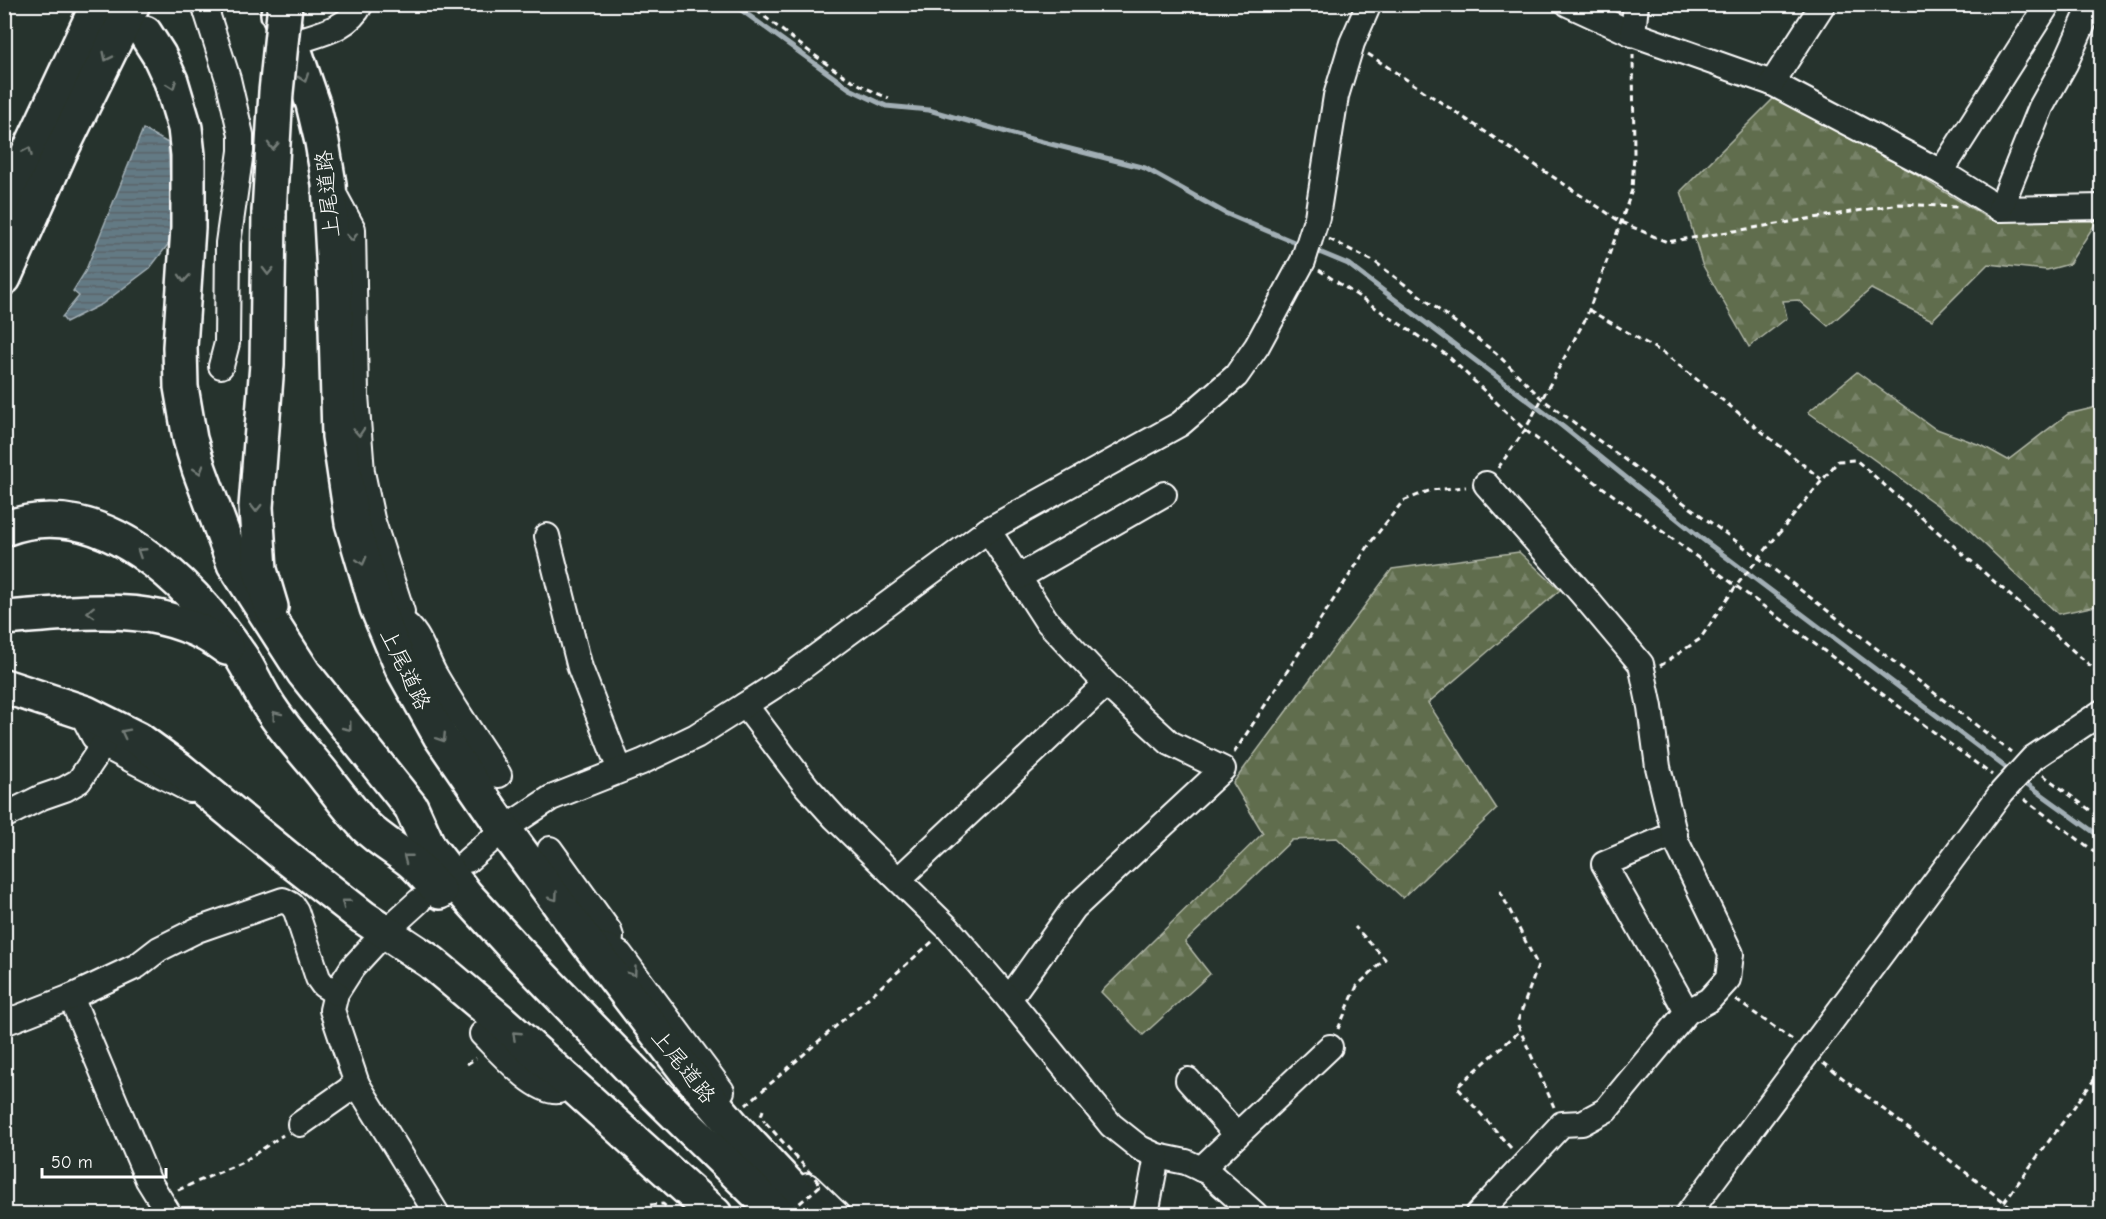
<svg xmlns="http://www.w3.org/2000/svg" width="2106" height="1219" font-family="'Comic Neue','Klee One',sans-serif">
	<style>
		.forest { fill: url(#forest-firs); stroke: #b0b6a6; stroke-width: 1.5 }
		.water { fill: url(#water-rules); stroke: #a2afb5; stroke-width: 1.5 }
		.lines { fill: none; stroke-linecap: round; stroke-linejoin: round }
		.stream { stroke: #a2afb5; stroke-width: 5 }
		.minor-casing { stroke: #fff; stroke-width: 28 }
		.highway-casing { stroke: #fff; stroke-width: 38 }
		.path { stroke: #fff; stroke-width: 3; stroke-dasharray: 6 4.5; stroke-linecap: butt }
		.minor { stroke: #26332d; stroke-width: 24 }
		.highway { stroke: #26332d; stroke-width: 33 }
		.highway-bridge-casing { stroke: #fff; stroke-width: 38; stroke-linecap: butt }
		.path-bridge { stroke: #fff; stroke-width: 3; stroke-dasharray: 6 4.5; stroke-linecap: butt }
		.highway-bridge { stroke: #26332d; stroke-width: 33 }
		.oneway { stroke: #727a76 }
		.labels { text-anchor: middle; stroke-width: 4.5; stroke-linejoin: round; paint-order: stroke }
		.street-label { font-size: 22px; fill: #fff; stroke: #26332d }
	</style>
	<defs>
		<pattern id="forest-firs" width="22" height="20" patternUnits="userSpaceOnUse" patternTransform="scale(1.5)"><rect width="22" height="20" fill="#606d4e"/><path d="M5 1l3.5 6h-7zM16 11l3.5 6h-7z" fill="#788369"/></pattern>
		<pattern id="water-rules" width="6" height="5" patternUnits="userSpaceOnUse" patternTransform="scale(1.5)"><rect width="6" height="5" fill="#647a84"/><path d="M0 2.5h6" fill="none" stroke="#586368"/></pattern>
	</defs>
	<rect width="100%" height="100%" fill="#26332d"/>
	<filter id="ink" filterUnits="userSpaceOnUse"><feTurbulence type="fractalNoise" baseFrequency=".0167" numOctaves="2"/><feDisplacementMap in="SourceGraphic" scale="12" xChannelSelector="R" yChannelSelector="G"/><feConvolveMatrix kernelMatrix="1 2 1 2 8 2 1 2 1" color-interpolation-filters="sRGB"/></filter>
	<g filter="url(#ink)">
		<g class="forest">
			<polygon points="1780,92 1989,219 2097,221 2069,264 2047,270 1988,264 1932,320 1871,289 1828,326 1798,300 1783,301 1787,318 1749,347 1702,264 1681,191"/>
			<polygon points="1857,372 1934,428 1983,446 2008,460 2068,414 2101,406 2101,605 2058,614 1962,523 1808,412"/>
			<polygon points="1519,552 1560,590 1428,703 1497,809 1403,898 1337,838 1292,840 1185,942 1210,974 1143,1035 1101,992 1263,833 1233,783 1392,569"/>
		</g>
		<polygon class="water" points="143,129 168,143 173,238 150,268 102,304 66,322 62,317 79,296 73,291 85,272"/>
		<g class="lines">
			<g class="stream">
				<polyline points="733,4 850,89 886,106 929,110 1031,139 1145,168 1225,213 1301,245"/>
				<polyline points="1312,249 1348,264 1562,426 1701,538 2013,773"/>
				<polyline points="2023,781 2102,838"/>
			</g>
			<defs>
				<g id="minor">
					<polyline points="204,4 228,79 241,135 241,151 228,243 227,343 221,366"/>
					<polyline points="1568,4 1633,34 1772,83 1941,172 2000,209 2102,207"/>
					<polyline points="1633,34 1636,4"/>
					<path d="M292,43C317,34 348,30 361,4"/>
					<polyline points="1772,83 1823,4"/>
					<polyline points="1941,172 2048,4"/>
					<polyline points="333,192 353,229 356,395 362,472 372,519 402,612 394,647"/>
					<polyline points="2000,209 2041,107 2065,64 2092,4"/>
					<polyline points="988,530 1046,620 1106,684 1170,743 1223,769 1074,908 1009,999"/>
					<polyline points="547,536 580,668 620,770"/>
					<polyline points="1019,577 1164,494"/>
					<path d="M400,620C419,630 424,655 434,673C454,708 477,741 499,775"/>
					<polyline points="745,705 807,787 835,818 948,928 1009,999 1111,1125 1140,1148 1157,1156 1186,1162 1208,1172 1255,1214"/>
					<polyline points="80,710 94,737 103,745 190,790"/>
					<polyline points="4,816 42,797 65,789 79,781 103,745"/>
					<polyline points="1675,834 1604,864 1687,1012"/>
					<polyline points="550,849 609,931 611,937 610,948"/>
					<polyline points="468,860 504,829 551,798 642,762 696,736 745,705 790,676 988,530 1180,424 1236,376 1257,346 1303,261 1317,217 1336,96 1352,43 1369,4"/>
					<polyline points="899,879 1106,684"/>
					<polyline points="419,901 386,931 352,968 336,993 332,1010 357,1084 437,1214"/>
					<polyline points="586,941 610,948 620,954 722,1091"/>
					<polyline points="71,997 148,1180 169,1214"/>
					<polyline points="4,1023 71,997 137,966 159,949 197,930 283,900 292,905 296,911 318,978 323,985 336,993"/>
					<path d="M482,1034C498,1050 537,1095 559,1091"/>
					<polyline points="1188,1080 1237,1135"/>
					<polyline points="300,1124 357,1084"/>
					<polyline points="1201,1169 1330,1047"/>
					<polyline points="808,1186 837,1214"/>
					<polyline points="1146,1214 1157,1156"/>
					<polyline points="1478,1214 1562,1124 1582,1123 1606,1110 1687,1012 1709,1000 1728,979 1731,954 1676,841 1658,767 1650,707 1641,664 1583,595 1486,484"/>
					<polyline points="1688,1214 2002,792 2033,758 2102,712"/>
				</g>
				<g id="highway">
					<polyline points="278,14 292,43 313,104 322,142 329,184 335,292 339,436 352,523 377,608 402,668 440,736 504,829 586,941 686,1071 734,1127 816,1214"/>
					<polyline points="145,33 159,55 171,81 185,128 188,155 188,228 180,347 181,387 190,439 199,469 234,564 304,673 411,807 429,847 466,895 516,950 656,1095 778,1214"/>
					<polyline points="4,205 98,4"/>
					<polyline points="269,213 267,364 256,507 260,570 271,607"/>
					<polyline points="4,278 59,155 133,4"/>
					<path d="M4,529C101,491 193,585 242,658C252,674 260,693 271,709C286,732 305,752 322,773C336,791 350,810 365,826C379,840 397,850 412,862C422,871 431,882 440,892"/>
					<path d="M4,618C81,613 161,598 227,648"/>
					<polyline points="4,686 86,713 138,739 178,768 285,856 363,917 431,962 500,1020 715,1214"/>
				</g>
			</defs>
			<use href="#minor" class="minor-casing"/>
			<use href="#highway" class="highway-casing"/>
			<g class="path">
				<path d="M748,4C791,36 839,80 889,98"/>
				<polyline points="1368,54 1621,222 1667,242 1900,204 1957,207"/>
				<polyline points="1329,239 1375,262 1496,353 1542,399 1759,558 2011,752"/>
				<polyline points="1319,270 1448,356 1525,430 1992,775"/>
				<polyline points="1589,310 1665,354 1821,479"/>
				<polyline points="1498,468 1525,430 1586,318 1621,222 1632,190 1634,154 1633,54"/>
				<polyline points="1660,666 1700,639 1736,586 1838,461 1856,460 2102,676"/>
				<polyline points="1234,753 1371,542 1403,501 1431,490 1466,487"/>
				<polyline points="2043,775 2102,819"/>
				<polyline points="2024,799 2102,857"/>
				<polyline points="1500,891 1538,966 1517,1023 1554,1107"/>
				<polyline points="1736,1000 1794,1041"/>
				<polyline points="1338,1029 1357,986 1385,959 1355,927"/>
				<polyline points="1823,1063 2020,1214"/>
				<polyline points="467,1064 476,1058"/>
				<polyline points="746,1105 933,941"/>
				<polyline points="763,1110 761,1116 765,1122"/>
				<polyline points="1511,1148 1457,1087 1520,1031"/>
				<polyline points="178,1190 243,1162 283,1135"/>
				<polyline points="2004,1202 2102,1069"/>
				<polyline points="650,1205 663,1204 674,1214"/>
				<polyline points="129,1214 142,1207"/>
			</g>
			<use href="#minor" class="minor"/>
			<use href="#highway" class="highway"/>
			<defs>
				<polyline id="highway-bridge" points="269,213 276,92 285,4"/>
			</defs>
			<use href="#highway-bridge" class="highway-bridge-casing"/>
			<polyline class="path-bridge" points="766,1123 821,1185 787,1214"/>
			<use href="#highway-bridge" class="highway-bridge"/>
		</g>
		<defs><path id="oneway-chevron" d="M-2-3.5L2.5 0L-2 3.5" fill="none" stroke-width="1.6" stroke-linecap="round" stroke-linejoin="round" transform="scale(1.5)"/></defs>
		<g class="oneway">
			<use href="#oneway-chevron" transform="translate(107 57) rotate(116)"/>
			<use href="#oneway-chevron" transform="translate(304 78) rotate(71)"/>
			<use href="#oneway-chevron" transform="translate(172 85) rotate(70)"/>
			<use href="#oneway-chevron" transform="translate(273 146) rotate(93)"/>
			<use href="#oneway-chevron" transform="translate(28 151) rotate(-66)"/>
			<use href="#oneway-chevron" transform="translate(352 237) rotate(85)"/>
			<use href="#oneway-chevron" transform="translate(268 271) rotate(91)"/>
			<use href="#oneway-chevron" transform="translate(184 278) rotate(94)"/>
			<use href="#oneway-chevron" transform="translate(359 432) rotate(86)"/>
			<use href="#oneway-chevron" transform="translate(199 470) rotate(73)"/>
			<use href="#oneway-chevron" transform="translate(256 508) rotate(90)"/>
			<use href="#oneway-chevron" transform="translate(141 552) rotate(-147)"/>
			<use href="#oneway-chevron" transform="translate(362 561) rotate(75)"/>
			<use href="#oneway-chevron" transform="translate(91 612) rotate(178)"/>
			<use href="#oneway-chevron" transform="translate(276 715) rotate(-128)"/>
			<use href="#oneway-chevron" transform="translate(348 727) rotate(51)"/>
			<use href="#oneway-chevron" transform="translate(125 733) rotate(-153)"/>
			<use href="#oneway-chevron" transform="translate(442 738) rotate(57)"/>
			<use href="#oneway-chevron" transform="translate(407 858) rotate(-142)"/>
			<use href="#oneway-chevron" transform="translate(554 897) rotate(54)"/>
			<use href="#oneway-chevron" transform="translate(345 903) rotate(-142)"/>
			<use href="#oneway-chevron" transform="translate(633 972) rotate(54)"/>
			<use href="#oneway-chevron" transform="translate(516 1035) rotate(-137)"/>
		</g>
	</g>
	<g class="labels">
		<g class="street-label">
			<text transform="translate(327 194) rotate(-96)" y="8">上尾道路</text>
			<text transform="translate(406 669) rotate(64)" y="8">上尾道路</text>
			<text transform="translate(684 1066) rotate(51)" y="8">上尾道路</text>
		</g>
	</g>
	<rect width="2106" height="1219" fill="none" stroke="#26332d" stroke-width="24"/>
	<rect x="12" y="12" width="2082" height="1195" fill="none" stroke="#fff" stroke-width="2" filter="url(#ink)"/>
	<path d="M42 1168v9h124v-9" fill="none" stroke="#ffffff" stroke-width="3"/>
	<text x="51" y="1168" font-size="18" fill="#ffffff" stroke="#26332d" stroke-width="4.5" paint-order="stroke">50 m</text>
</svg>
